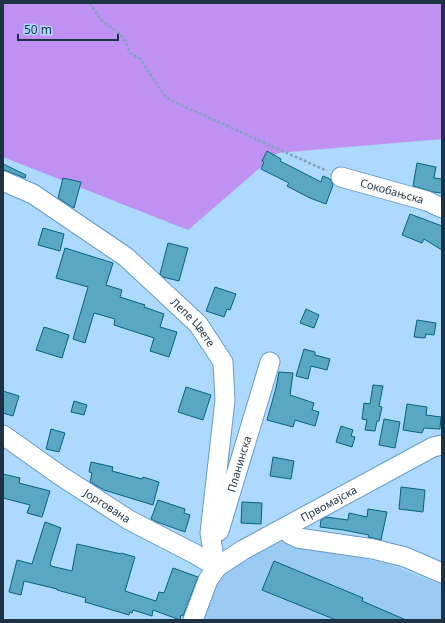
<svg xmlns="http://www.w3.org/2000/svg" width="445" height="623" font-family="'Noto Sans',sans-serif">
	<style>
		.built { fill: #9bcaf2 }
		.green { fill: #be91f2 }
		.building { fill: #5aa7c3; stroke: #05637e }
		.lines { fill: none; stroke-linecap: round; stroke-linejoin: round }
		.minor-casing { stroke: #669bc7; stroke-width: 21 }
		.path { stroke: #7fa4c3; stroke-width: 2.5; stroke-dasharray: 3 2; stroke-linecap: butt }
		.minor { stroke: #fff; stroke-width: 19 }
		.labels { text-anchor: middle; stroke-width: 3; stroke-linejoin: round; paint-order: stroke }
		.street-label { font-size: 11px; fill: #1d3345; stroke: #add9fe }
	</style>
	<rect width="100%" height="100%" fill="#add9fe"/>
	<polygon class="built" points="280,542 385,563 442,585 442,620 196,620 211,580"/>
	<polygon class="green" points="3,3 442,3 442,139 277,153 188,230 3,157"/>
	<g class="building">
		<polygon points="267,151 281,159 280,161 321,182 323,176 330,179 333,185 326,204 310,198 287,186 289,183 261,169 264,162 262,161"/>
		<polygon points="417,163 436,167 434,178 442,179 442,193 433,192 413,186"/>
		<polygon points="3,164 26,175 25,178 7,171 3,170"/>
		<polygon points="63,178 81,182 74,208 58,198"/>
		<polygon points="410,214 442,226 442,250 424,239 422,243 402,235"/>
		<polygon points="43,228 64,234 60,251 38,245"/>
		<polygon points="168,243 188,248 179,281 163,277 160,274"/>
		<polygon points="65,248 113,263 106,285 122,290 120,297 145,305 144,307 164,314 160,327 177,332 169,357 150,351 154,338 114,325 115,319 94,313 85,343 73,339 88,287 56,278"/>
		<polygon points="215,287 236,294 230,310 227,309 224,317 206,311"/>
		<polygon points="306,309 319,315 314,328 300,323"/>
		<polygon points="417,320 436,323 434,335 426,334 425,338 414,337"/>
		<polygon points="44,327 69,335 62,358 36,350"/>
		<polygon points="304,349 315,352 315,355 330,359 327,370 311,366 308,379 296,376"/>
		<polygon points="279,372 293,373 290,395 314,403 312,410 319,412 315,426 295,420 293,427 267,420 276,388"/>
		<polygon points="373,385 383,386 379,406 382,407 379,421 377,421 375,431 365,430 367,420 362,419 364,403 370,404"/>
		<polygon points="186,387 211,395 203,420 178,412"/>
		<polygon points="3,391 19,396 13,416 3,413"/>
		<polygon points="74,401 87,405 84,415 71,412"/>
		<polygon points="407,404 427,407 426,415 441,417 440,429 424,428 422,433 403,430"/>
		<polygon points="384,419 400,422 395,448 379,445"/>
		<polygon points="341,426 353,430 351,436 355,437 352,447 336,442"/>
		<polygon points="51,429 65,433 59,452 46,449"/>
		<polygon points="273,457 294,461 291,479 270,476"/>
		<polygon points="91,462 113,467 112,471 142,479 143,477 159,482 153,505 104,490 90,482 92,473 89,472"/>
		<polygon points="3,474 20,478 19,483 50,491 42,517 27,513 30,505 3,498"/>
		<polygon points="401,487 425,490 423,512 399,509"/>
		<polygon points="158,500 185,509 184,513 190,515 185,532 157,522 151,519"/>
		<polygon points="242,502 262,503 261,524 241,523"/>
		<polygon points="368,509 387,512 381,540 368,537 369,535 343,530 320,527 321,520 326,517 348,520 349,513 367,517"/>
		<polygon points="45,522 61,528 50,564 51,565 51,566 72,571 77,544 121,554 121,553 135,557 125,591 156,601 159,592 164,593 173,568 198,577 183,616 181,615 180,620 153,610 152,616 133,610 132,613 130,612 129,615 85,602 86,598 57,590 57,589 24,581 21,595 9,592 17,560 32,564"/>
		<polygon points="274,561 363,598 362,601 406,620 336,620 262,590"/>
	</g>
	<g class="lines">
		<defs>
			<g id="minor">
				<path id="s1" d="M341,177L427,201L442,208"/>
				<path id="s2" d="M3,181L33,194L126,257L198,324L223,362L225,400L210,533L213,551"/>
				<path id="s3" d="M3,435L61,476L129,520L195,554L217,567"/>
				<polyline points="286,527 290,534 298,538 373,549 405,557 442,573"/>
				<path id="s4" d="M219,531L270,362"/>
				<path id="s5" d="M193,620L208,580L217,567L243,550L433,447L442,445"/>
			</g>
		</defs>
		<use href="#minor" class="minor-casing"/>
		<polyline class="path" points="90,3 100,19 120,34 126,42 130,53 140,59 165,96 172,101 327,171"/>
		<use href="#minor" class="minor"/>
	</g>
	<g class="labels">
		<g class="street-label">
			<text dy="4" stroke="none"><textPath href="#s1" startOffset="53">Сокобањска</textPath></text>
			<text dy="4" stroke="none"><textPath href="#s2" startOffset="239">Лепе Цвете</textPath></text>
			<text dy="4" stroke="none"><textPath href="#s4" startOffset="70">Планинска</textPath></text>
			<text dy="4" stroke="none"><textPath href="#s5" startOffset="187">Првомајска</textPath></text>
			<text dy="4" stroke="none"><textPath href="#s3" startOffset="126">Јоргована</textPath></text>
		</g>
	</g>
	<rect width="445" height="623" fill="none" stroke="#1d3345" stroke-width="8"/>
	<path d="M18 34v6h100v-6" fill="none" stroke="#1d3345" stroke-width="2"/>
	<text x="24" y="34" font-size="12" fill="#1d3345" stroke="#add9fe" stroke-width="3" paint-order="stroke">50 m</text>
</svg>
